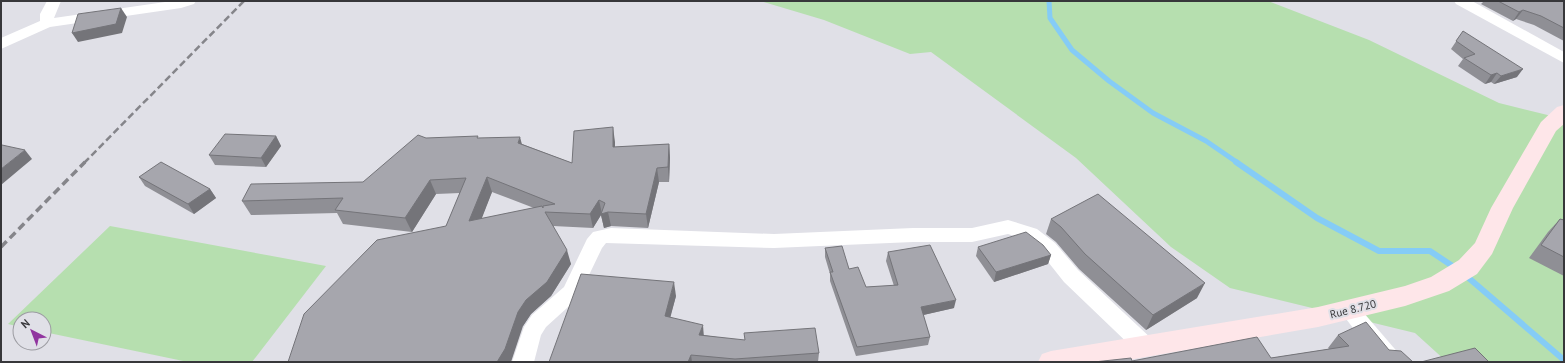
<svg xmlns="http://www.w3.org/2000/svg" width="1565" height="363" font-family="'PT Sans',sans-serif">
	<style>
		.green { fill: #b6dfaf }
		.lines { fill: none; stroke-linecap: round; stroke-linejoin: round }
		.stream-far1 { stroke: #85ccf6; stroke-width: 5 }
		.stream { stroke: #85ccf6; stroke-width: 6 }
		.street { fill: #fff; fill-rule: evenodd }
		.secondary { fill: #fee6e9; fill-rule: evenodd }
		.rail-far1 { stroke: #85858a; stroke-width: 2.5; stroke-dasharray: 7 3.5; stroke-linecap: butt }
		.rail { stroke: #85858a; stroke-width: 3.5; stroke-dasharray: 8 4.5; stroke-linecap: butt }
		.wall { fill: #8f8f95; fill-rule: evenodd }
		.shaded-wall { fill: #747479 }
		.building { fill: #a6a6ad; stroke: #747479; fill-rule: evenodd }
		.labels { text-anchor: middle; stroke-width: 4; stroke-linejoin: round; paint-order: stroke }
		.street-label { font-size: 11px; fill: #37373a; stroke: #e0e0e7 }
	</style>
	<rect width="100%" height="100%" fill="#e0e0e7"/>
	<g class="green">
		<polygon points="760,1 1268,1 1369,40 1499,103 1564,119 1564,362 1447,362 1415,333 1230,288 1171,247 1076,158 931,52 910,54 824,20"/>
		<polygon points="110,226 326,266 252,362 188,362 44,332 44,319 20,319 20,327 8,324"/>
	</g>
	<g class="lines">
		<polyline class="stream-far1" points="1049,1 1050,18 1072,50 1109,81 1153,113 1206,141 1238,163"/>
		<g class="stream">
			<polyline points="1236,162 1317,218 1379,251 1430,251 1457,269"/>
			<polyline points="1464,274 1564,360"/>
		</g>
		<g class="street">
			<polygon points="47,1 61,1 54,18 172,1 196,1 194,4 181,8 50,27 1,49 1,38 40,21 40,14"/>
			<polygon points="1454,1 1472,1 1564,52 1564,63 1456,4"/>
			<polygon points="1008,220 1037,229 1055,243 1078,270 1153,340 1156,346 1153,352 1145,355 1137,352 1064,282 1041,253 1023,239 1008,234 972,242 913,242 774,248 606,243 602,248 578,298 546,327 541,335 534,362 512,362 524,327 532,315 564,287 587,239 593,232 611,228 774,234 913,228 972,228"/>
			<polygon points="1350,303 1357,305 1400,355 1403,362 1379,362 1340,311 1343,305"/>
		</g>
		<polygon class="secondary" points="1564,105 1564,124 1556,131 1513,208 1492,254 1477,274 1449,291 1405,306 1318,327 1117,362 1038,362 1042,354 1051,351 1318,307 1405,286 1431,277 1459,260 1475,243 1491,208 1541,122 1557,107"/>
		<polyline class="rail-far1" points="84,163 244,1"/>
		<polyline class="rail" points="1,247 85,162"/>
	</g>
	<g class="wall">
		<polygon points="1484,1 1564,1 1564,41 1534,25 1516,19 1513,21 1481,4"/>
		<polygon points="1463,31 1517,77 1494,84 1491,82 1485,84 1458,66 1463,59 1451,49"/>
		<polygon points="276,136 281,146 266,167 215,165 209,155"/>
		<path d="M426,138H478L522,144L572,163L615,142V147L669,144L670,158L669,182H659L648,228L611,226L604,228L601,215L593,228L553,226L571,264L551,296L531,314L523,326L446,226L460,193L436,194L412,232L343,224L337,213L251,215L242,201L363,182ZM492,192L534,208L481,219Z"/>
		<polygon points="139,177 210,189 216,198 194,214 145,186"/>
		<polygon points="1051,219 1197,298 1146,330 1079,269 1056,242 1046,234"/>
		<polygon points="1560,219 1564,220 1564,276 1529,258 1548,232"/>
		<polygon points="978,247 1051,255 1048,264 994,282 976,256"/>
		<polygon points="825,248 849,269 866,287 894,286 886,261 888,252 954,308 923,315 930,337 928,345 856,356 830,281 830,274 825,257"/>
		<polygon points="676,296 670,317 704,335 819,353 818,362 549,362"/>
		<polygon points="1338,335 1389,350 1413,362 1132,361 1271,358 1329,349 1328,348"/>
	</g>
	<g class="shaded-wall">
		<polygon points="121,8 127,17 122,33 78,42 72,33"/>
		<polygon points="1523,10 1516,19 1513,21 1519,12"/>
		<polygon points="1523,69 1517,77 1494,84 1501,76"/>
		<polygon points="1497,73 1491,82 1485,84 1491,75"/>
		<polygon points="613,127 615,142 615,161 613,147"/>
		<polygon points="276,136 281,146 266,167 261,158"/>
		<polygon points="520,137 524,152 518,143"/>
		<polygon points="669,144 670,158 669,182 668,167"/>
		<polygon points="25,150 32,159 1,185 1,169"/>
		<polygon points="657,168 659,182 648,228 646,214"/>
		<polygon points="487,177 492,192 475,236 469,221"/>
		<polygon points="430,180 436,194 412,232 405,218"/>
		<polygon points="210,189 216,198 194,214 188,204"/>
		<polygon points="599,200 602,214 608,212 611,226 604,228 601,215 593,228 590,214"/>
		<polygon points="567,250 571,264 551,296 531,314 523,326 511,362 497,362 518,312 526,300"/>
		<polygon points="1051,255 1048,264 994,282 996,272"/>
		<polygon points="674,282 676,296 667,330 665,316"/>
		<polygon points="1205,283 1197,298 1146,330 1153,315"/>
		<polygon points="956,300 954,308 919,316 921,307"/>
		<polygon points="703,325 704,338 699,335"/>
		<polygon points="691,355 692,362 688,362"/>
	</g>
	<g class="building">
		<polygon points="1498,1 1564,1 1564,28 1541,16 1523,10 1519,12"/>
		<polygon points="121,8 116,24 72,33 78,14"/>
		<polygon points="1463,31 1523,69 1501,76 1497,73 1491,75 1464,58 1475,54 1456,41"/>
		<path d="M613,127V147L669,144L668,167L657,168L646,214L608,212L601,214L605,203L599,200L590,214L545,212L567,250L547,282L526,300L518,312L505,349L497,362H288L304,314L377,240L446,226L466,178L430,180L405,218L335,210L343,198L242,201L251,184L363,182L418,135L426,138L478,136L477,138L520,137L518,143L572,163L574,131ZM487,177L555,204L543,206V208L542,206L469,221Z"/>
		<polygon points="225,134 276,136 261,158 209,155"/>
		<polygon points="1,145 2,145 25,150 1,169"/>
		<polygon points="161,162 210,189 188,204 139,177"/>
		<polygon points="1098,194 1205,283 1153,315 1085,254 1061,227 1051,219"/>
		<polygon points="1560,219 1564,220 1564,257 1541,245"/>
		<polygon points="1026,232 1043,245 1051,255 996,272 978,247"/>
		<polygon points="930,245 956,300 921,307 930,337 857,347 830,272 833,272 825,248 842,246 849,269 858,267 866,287 898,285 888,252"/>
		<polygon points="581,274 674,282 665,316 703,325 699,335 745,340 744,333 815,328 819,353 735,359 691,355 688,362 549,362"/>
		<polygon points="1366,322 1389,350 1401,351 1413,362 1094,362 1131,358 1132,361 1257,337 1271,358 1349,346 1338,335"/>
		<polygon points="1475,348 1489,362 1421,362"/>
	</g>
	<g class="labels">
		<g class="street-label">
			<text transform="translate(1353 309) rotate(-14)" y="4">Rue 8.720</text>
		</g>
	</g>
	<rect width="1565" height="363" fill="none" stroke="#37373a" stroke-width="4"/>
	<g transform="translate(32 331) rotate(318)"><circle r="19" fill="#e0e0e7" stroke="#9c9ca2"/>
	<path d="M0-3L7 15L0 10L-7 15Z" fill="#91359f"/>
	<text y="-6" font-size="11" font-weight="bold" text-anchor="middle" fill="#37373a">N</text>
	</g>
</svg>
